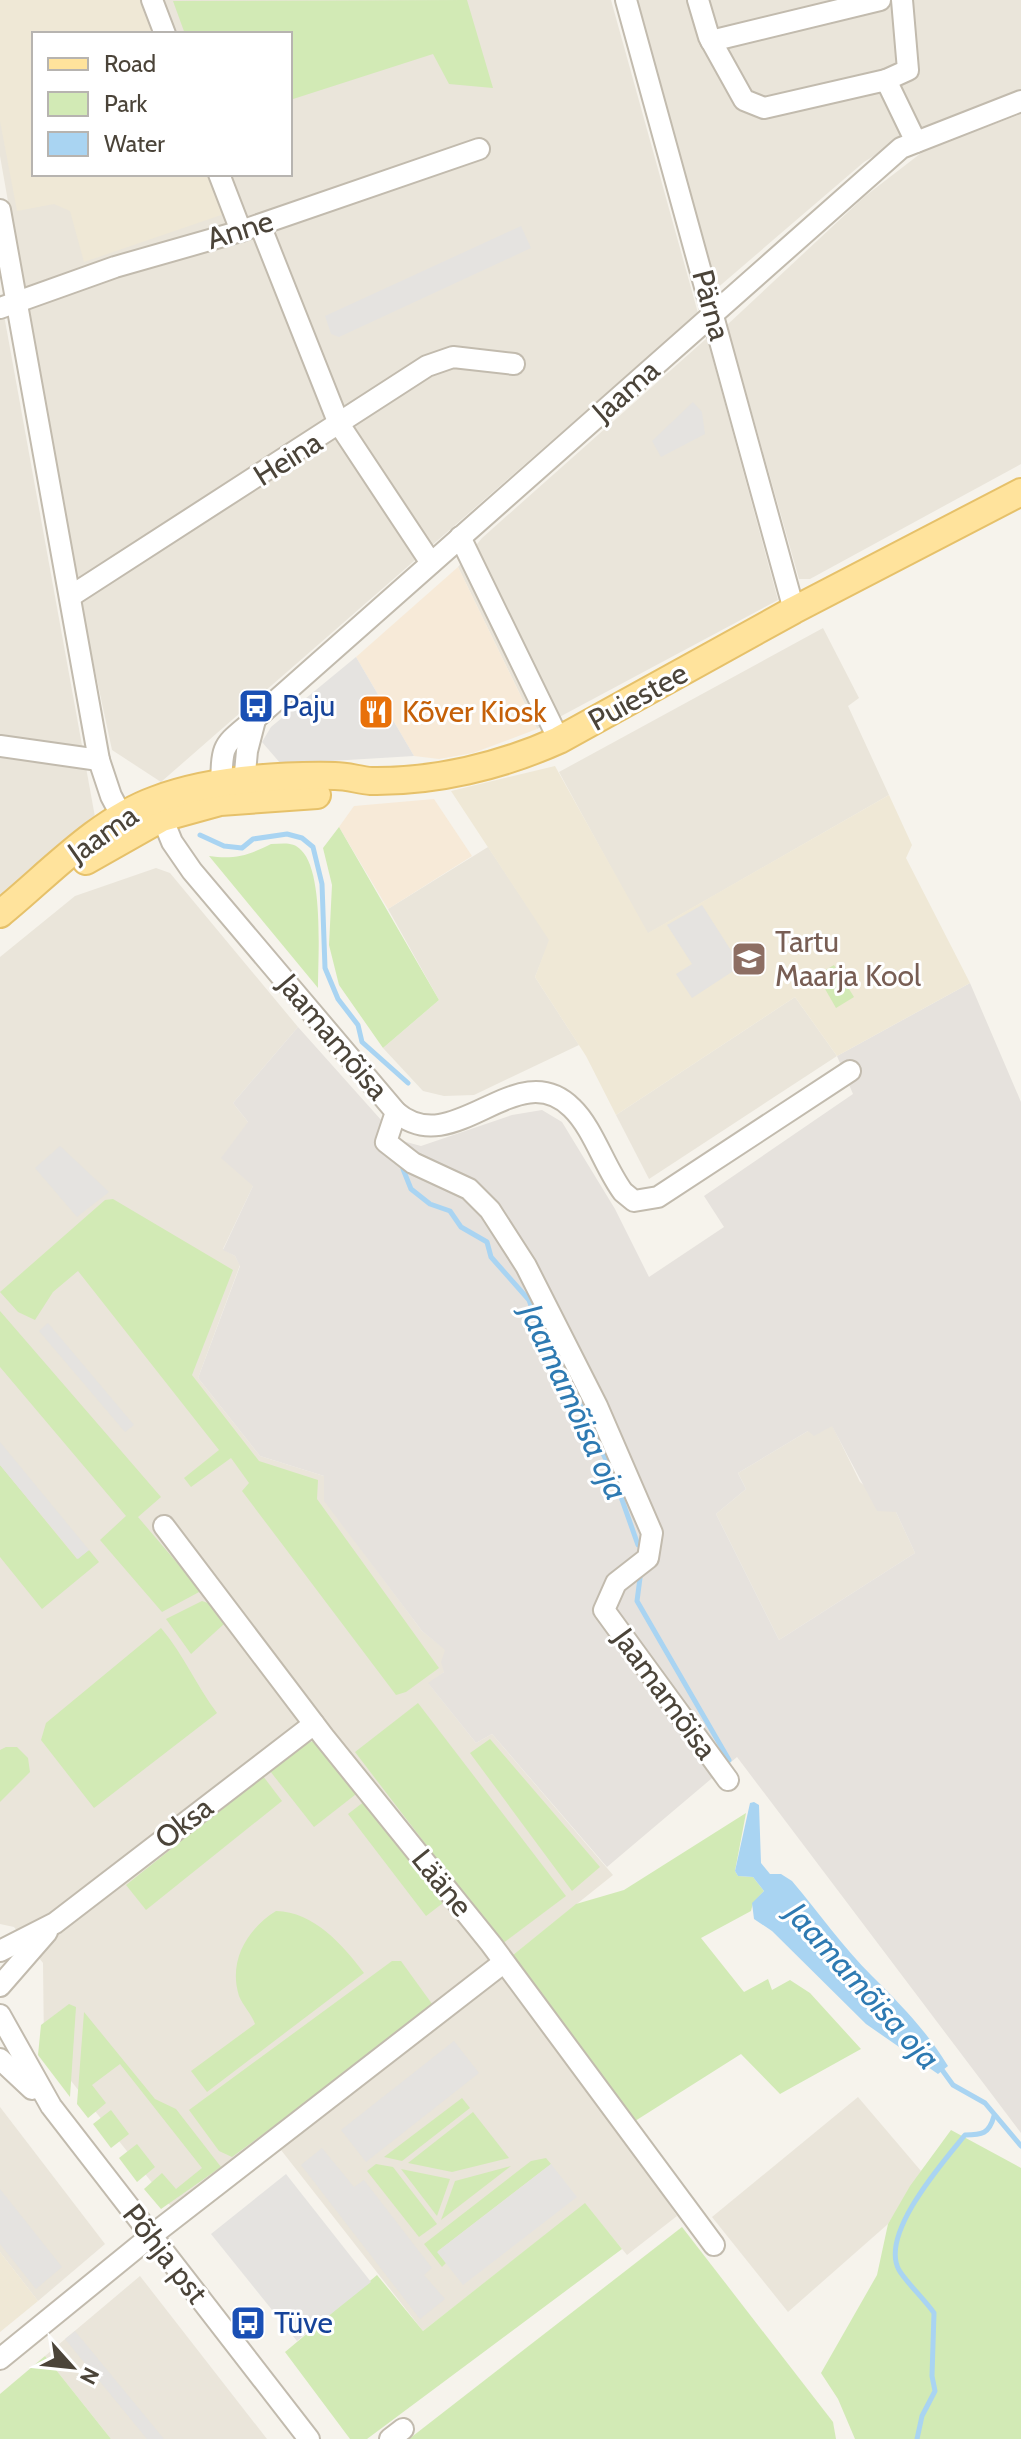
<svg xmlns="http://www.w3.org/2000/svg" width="1021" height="2439" font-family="Cabin,sans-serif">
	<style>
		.residential { fill: #eae5da; fill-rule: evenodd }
		.commercial { fill: #f7ead8 }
		.industrial { fill: #e6e2dd; fill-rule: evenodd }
		.education { fill: #efe8d6 }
		.green { fill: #d2eab5 }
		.parking { fill: #e5e3e0 }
		.water { fill: #a9d4f2 }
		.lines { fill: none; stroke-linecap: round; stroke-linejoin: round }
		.stream { stroke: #a9d4f2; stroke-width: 5 }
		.minor-casing { stroke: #c2bbae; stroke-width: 24 }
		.major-casing { stroke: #e6c16a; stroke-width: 30 }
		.minor { stroke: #fff; stroke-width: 20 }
		.major { stroke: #ffe39c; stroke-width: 26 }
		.labels { text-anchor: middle; stroke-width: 6; stroke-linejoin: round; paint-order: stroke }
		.street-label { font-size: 30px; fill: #4b4439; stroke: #fff }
		.transit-label { font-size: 30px; fill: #164399; stroke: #fff; text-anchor: start }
		.food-label { font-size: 30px; fill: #c56008; stroke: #fff; text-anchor: start }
		.education-label { font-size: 30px; fill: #785e54; stroke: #fff; text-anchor: start }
		.water-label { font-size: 32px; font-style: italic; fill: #2e7ab2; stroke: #fff }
	</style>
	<rect width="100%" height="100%" fill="#f6f3ec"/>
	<g class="residential">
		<path d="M0,0H611L698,313L161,782L112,750L71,559L0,156ZM34,34H290V174H34Z"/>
		<polygon points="638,0 1021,0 1021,89 906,136 864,162 715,290"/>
		<polygon points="1021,114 1021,464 810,579 799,579 727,325 864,197 925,150"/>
		<polygon points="0,293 95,817 92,826 0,904"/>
		<polygon points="707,338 778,600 537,729 458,567 482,538"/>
		<polygon points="823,628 859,698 848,706 889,795 647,934 559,772"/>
		<polygon points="488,847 550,940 535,977 579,1045 474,1095 444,1096 423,1091 383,1048 439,1000 388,909"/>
		<polygon points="156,868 170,873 298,1027 233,1103 248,1122 253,1186 223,1249 235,1256 240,1265 198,1378 260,1456 324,1476 325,1501 422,1631 446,1650 444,1672 429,1684 476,1743 492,1734 613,1875 503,1963 677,2216 627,2255 585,2204 423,2331 281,2150 185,2224 44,2047 43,1963 14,1927 0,1924 0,957 75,896"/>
		<polygon points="795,997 837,1056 649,1179 616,1115"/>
		<polygon points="832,1425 860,1482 896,1512 915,1553 779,1640 716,1514 746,1489 738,1473 808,1431"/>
		<polygon points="858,2097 921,2171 888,2224 788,2312 712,2217"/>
		<polygon points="0,2107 105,2244 38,2301 0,2252"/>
		<polygon points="140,2276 267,2439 111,2439 45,2356"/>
	</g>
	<g class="commercial">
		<polygon points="458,567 537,729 473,753 439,759 414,756 356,657"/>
		<polygon points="434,799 472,856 388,909 339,827 354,806"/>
	</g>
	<path class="industrial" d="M970,983L1021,1102V2133L737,1757L607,1867L492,1734L476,1743L428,1683L444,1672L441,1662L445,1650L422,1631L324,1501V1476L260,1456L198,1378L240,1266L235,1256L223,1250L253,1186L221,1158L248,1122L233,1103L298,1027L399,1140L421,1146L512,1115L542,1110L562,1122L615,1209L649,1277L724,1227L704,1196L853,1094L837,1056ZM832,1426L877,1511L896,1512L915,1553L779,1640L716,1514L746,1489L738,1473L808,1431L814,1436Z"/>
	<g class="education">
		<polygon points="0,0 146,0 160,34 34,34 34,174 213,174 227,213 84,262 70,211 54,204 17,211 0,121"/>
		<polygon points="555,766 648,933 889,795 912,845 906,858 970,983 837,1056 795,997 616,1115 586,1056 535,977 549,940 451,791"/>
		<polygon points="0,2252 38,2301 0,2332"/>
	</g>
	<g class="green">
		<polygon points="467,0 493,88 449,84 433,54 290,100 290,34 185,34 173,1"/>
		<polygon points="339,827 439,1000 383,1048 339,985 329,945 332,885 323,848"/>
		<path d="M271,844C282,844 293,841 301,850C324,872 318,956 318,988L209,856C234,860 249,855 271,844Z"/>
		<polygon points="834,965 854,997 836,1008 817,975"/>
		<polygon points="113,1199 233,1270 192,1375 259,1461 318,1480 317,1499 439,1668 406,1692 396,1695 242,1491 249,1483 231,1458 191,1487 184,1478 219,1450 78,1271 53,1292 35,1320 18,1312 0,1292 105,1200"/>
		<polygon points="0,1311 161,1497 138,1517 201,1591 162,1612 100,1540 126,1516 0,1367"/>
		<polygon points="0,1465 77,1559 89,1550 99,1562 42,1609 0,1557"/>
		<polygon points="202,1601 208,1603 224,1624 191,1654 166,1619"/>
		<path d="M161,1628C184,1655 196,1685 217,1713L94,1808L41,1740L46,1723Z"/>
		<polygon points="418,1703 566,1896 502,1944 355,1752"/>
		<polygon points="490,1739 600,1867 572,1891 470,1753"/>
		<polygon points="314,1741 360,1791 314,1827 270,1771 304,1744"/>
		<polygon points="6,1747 17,1747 28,1758 30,1772 0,1802 0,1750"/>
		<polygon points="263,1776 282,1801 146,1910 126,1885"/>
		<polygon points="365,1801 443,1903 426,1916 348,1814"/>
		<polygon points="746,1813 735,1871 738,1876 753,1877 764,1891 753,1903 751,1911 701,1938 744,1992 768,1979 772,1990 790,1980 810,1993 861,2049 780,2094 741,2054 624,2128 503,1963 576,1904 624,1890"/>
		<path d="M276,1911C314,1912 342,1944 364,1973L207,2092L191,2071L255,2024C251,2013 243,2006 239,1996C228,1961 247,1929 276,1911Z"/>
		<polygon points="392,1961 401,1961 435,2008 232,2157 219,2151 189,2110"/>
		<polygon points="69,2004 76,2007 70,2097 38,2055 41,2025"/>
		<polygon points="84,2012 155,2099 176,2109 221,2167 161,2209 144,2189 162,2173 176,2189 202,2168 120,2064 92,2085 106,2103 88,2118 77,2104"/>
		<polygon points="462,2098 470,2108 402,2161 384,2157"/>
		<polygon points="111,2110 129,2134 111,2148 93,2124"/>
		<polygon points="473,2112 509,2158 452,2172 408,2163"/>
		<polygon points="951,2130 1021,2168 1021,2439 855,2439 838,2399 821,2373 877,2275 888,2224 910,2186"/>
		<polygon points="137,2144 155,2167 137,2182 119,2158"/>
		<polygon points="546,2158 551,2164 438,2251 446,2263 442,2267 424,2244 531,2161"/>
		<polygon points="376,2164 393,2167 437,2224 419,2237 367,2171"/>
		<polygon points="511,2166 441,2220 455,2181"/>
		<polygon points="401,2169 450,2179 437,2216"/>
		<polygon points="585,2203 622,2249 367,2439 350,2439 285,2352 377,2275 423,2331"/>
		<polygon points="682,2227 833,2422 836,2439 409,2439"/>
		<polygon points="45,2356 111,2439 0,2439 0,2394"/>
	</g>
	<g class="parking">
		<polygon points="521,226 531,248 339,337 331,334 325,316"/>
		<polygon points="693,402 702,412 705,434 661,457 652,441"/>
		<polygon points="356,657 414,756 281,764 262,742 271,727"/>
		<polygon points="702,905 741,966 692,998 676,974 692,964 667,925"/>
		<polygon points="60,1146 109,1192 77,1217 35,1168"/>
		<polygon points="48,1323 134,1425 125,1432 39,1331"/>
		<polygon points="0,1442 89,1550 78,1559 0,1465"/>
		<polygon points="454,2041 479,2073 366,2162 341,2130"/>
		<polygon points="322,2148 354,2187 364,2180 432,2268 424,2275 445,2299 420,2319 301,2165"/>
		<polygon points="551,2164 577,2197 463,2285 437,2252"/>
		<polygon points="286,2174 371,2282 297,2341 211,2234"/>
		<polygon points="0,2189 62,2267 36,2289 0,2244"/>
		<polygon points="75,2331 164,2439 147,2439 65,2339"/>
	</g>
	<path class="water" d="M754,1802L759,1805L761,1863L770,1874H781L792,1881C819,1913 843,1947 872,1976C901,2005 926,2030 948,2066L938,2074L866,2024L772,1931L754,1919L752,1903L764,1891L753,1877L738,1876L735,1871L750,1803Z"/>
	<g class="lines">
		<g class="stream">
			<polyline points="200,835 224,846 242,848 253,839 287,834 302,838 313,847 322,884 325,968 338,999 358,1025 362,1042 408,1083"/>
			<polyline points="403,1169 411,1189 430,1204 450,1211 461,1227 487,1242 491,1257 529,1300 541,1332 583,1409 615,1480 638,1545"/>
			<polyline points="640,1578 637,1601 729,1760"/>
			<polyline points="940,2067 953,2085 985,2103 1021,2146"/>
			<path d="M917,2439L922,2416L935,2391L932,2376L934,2313C925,2300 906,2282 899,2270C879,2234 944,2161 965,2135C982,2135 989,2134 994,2116"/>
		</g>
		<defs>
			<g id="minor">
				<polyline points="152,0 165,34"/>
				<polyline points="626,0 794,610"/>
				<polyline points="698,0 709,37 744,100 764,108 886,80 916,142"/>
				<polyline points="711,41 880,0"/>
				<polyline points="886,80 908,70 902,0"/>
				<polyline points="219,174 241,231"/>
				<polyline points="0,210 99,760 111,796 128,828"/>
				<polyline points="260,225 339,424 431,563"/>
				<polyline points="0,308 115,267 241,231 479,149"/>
				<polyline points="460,537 559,740"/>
				<polyline points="71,596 427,366 453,357 514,364"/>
				<polyline points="0,746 99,760"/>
				<polyline points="243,794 247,751 255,720"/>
				<path d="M221,797C222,737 220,750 263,712L901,148L1021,101"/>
				<polyline points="157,805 172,842 192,871 396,1112 386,1142 413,1163 469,1189 490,1210 526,1266 597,1406 652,1533 648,1558 616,1583 604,1610 728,1780"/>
				<path d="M396,1112C454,1162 517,1053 572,1108C593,1128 605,1168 623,1192L634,1201L658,1197L850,1071"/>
				<polyline points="164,1526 324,1737 491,1944 714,2245"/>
				<polyline points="0,1951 55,1923 314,1724"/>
				<polyline points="0,1986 47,1932"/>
				<polyline points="0,2015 51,2106 309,2439"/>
				<polyline points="0,2059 32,2089"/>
				<polyline points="0,2359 151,2236 503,1963"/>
				<polyline points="390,2439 403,2429"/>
			</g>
			<g id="major">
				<polyline points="86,861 162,818 220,802 317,795"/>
				<path d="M0,914C48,875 97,821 155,800C211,779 276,775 335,776C347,776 359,780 371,781C435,782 501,766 559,740L794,610L1021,492"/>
			</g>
		</defs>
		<use href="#minor" class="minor-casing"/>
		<use href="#major" class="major-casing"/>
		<use href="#minor" class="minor"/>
		<use href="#major" class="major"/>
	</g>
	<defs>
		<symbol id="bus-square" viewBox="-11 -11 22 22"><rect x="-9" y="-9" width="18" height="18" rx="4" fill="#1a4fb4" stroke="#fff"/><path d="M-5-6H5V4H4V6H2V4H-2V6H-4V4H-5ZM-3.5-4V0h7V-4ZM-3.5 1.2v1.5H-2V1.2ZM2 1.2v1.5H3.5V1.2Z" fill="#fff"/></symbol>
		<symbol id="restaurant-square" viewBox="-11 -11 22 22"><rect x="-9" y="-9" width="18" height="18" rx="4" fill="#e8710a" stroke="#fff"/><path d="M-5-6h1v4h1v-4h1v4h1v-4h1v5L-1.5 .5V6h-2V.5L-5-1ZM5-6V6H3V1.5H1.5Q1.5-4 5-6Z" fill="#fff"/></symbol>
		<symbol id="school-square" viewBox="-11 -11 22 22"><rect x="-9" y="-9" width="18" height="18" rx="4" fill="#8d6e63" stroke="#fff"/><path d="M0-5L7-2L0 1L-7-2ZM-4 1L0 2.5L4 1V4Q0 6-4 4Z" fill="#fff"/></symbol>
	</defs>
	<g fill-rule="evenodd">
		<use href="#bus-square" x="236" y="686" width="40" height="40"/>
		<use href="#restaurant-square" x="356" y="692" width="40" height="40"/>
		<use href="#school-square" x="729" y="939" width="40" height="40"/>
		<use href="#bus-square" x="228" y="2303" width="40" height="40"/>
	</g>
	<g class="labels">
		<g class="street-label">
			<text transform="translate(240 230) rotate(-17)" y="10">Anne</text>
			<text transform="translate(711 305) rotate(75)" y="10">Pärna</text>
			<text transform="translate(626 391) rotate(-41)" y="10">Jaama</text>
			<text transform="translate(288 459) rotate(-32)" y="10">Heina</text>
			<text transform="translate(638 697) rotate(-29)" y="10">Puiestee</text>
			<text transform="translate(103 834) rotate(-35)" y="10">Jaama</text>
			<text transform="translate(333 1037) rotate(50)" y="10">Jaamamõisa</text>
			<text transform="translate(665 1694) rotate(54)" y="10">Jaamamõisa</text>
			<text transform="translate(184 1823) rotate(-38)" y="10">Oksa</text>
			<text transform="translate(442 1883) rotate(51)" y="10">Lääne</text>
			<text transform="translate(165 2254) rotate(52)" y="10">Põhja pst</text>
		</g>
		<g class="transit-label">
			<text x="282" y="716">Paju</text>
			<text x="274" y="2333">Tüve</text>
		</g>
		<g class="food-label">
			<text x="402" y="722">Kõver Kiosk</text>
		</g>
		<g class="education-label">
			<text x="775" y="952">Tartu<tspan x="775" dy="34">Maarja Kool</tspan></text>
		</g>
		<g class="water-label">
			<text transform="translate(574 1402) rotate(65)" y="11">Jaamamõisa oja</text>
			<text transform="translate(863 1986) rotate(48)" y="11">Jaamamõisa oja</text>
		</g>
	</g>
	<rect x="32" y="32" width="260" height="144" fill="#ffffff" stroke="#b7b4b0" stroke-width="2"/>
	<rect x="48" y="58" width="40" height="12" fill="#ffe39c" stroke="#b7b4b0" stroke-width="2"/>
	<text x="104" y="72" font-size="24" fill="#4b4439">Road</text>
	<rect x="48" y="92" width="40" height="24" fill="#d2eab5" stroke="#b7b4b0" stroke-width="2"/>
	<text x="104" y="112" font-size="24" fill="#4b4439">Park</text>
	<rect x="48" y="132" width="40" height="24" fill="#a9d4f2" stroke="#b7b4b0" stroke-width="2"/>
	<text x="104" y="152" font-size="24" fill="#4b4439">Water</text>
	<g transform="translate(72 2367) rotate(117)" stroke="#ffffff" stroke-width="6" paint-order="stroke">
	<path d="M0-6L14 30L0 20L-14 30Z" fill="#4b4439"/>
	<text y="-12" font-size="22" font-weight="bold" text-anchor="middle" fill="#4b4439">N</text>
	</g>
</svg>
